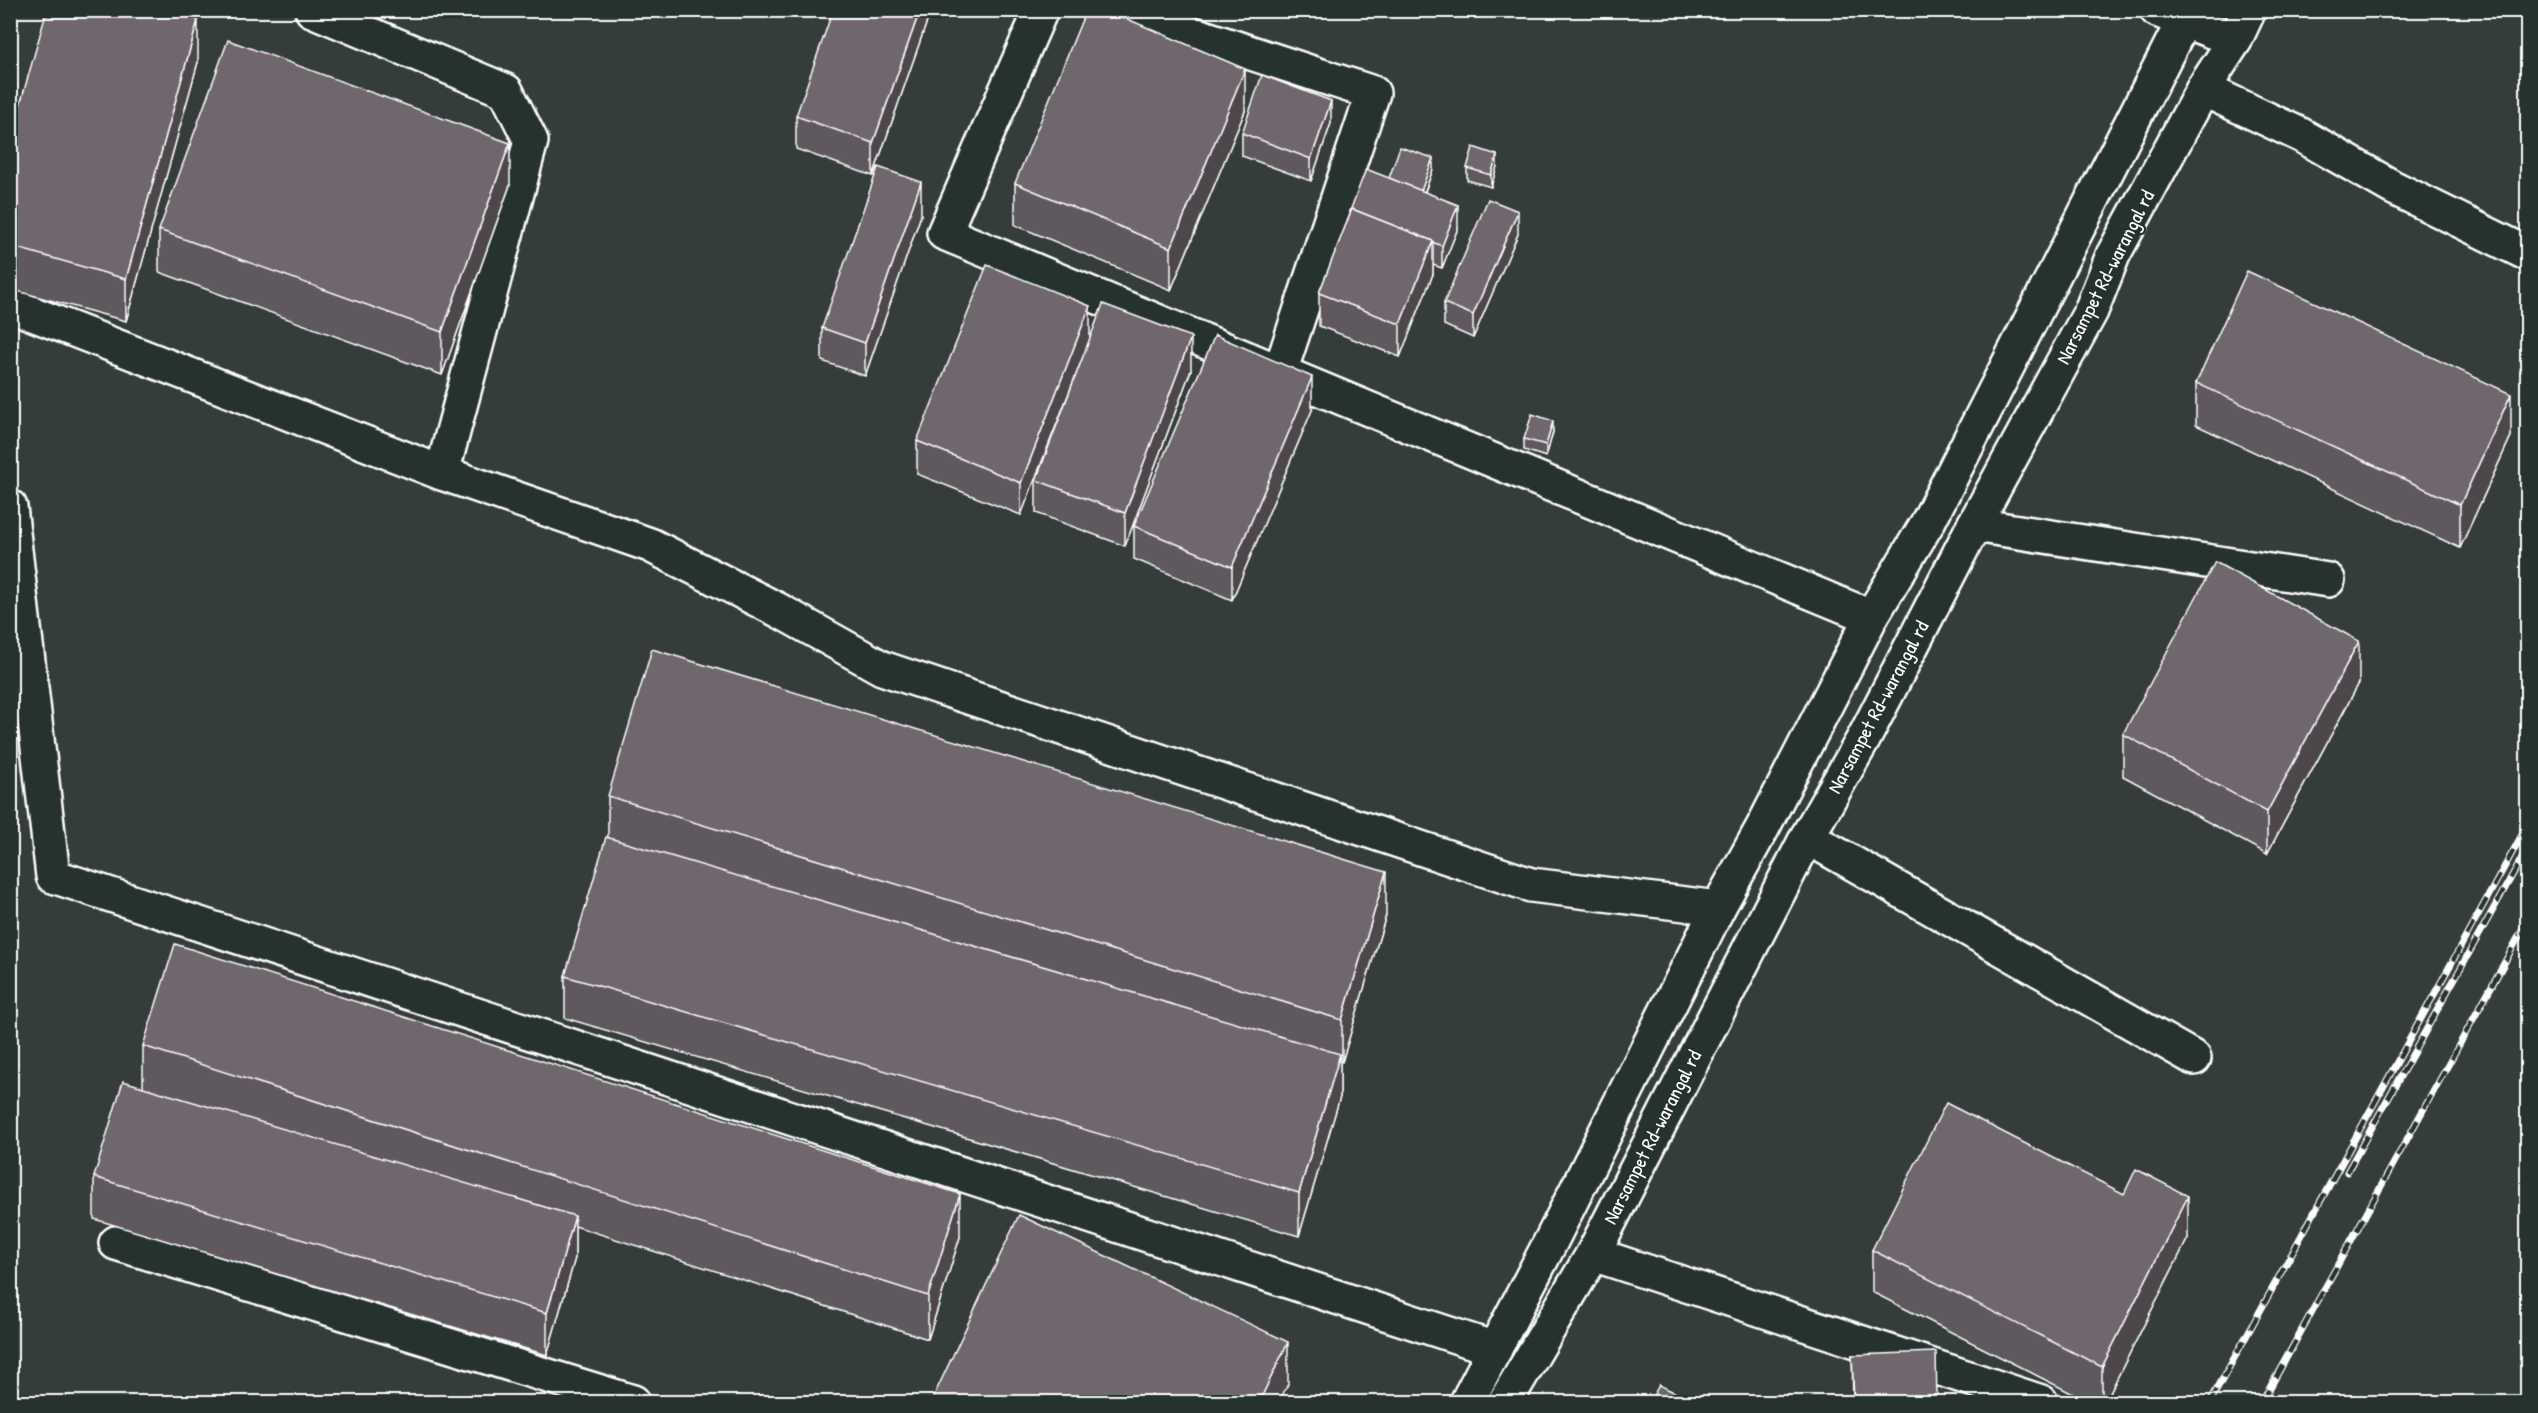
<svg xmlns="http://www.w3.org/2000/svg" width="2538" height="1413" font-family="'Patrick Hand',sans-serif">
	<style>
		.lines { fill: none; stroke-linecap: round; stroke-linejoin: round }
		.minor-casing { stroke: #fff; stroke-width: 38 }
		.secondary-casing { stroke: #fff; stroke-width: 38 }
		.minor { stroke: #26332d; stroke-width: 33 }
		.secondary { stroke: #26332d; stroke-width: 33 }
		.rail-casing { stroke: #fff; stroke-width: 7 }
		.rail { stroke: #26332d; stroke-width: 4.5; stroke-dasharray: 14; stroke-linecap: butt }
		.wall { fill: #60585e; stroke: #fff; stroke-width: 1.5 }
		.shaded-wall { fill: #4e474c; stroke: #fff; stroke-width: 1.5 }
		.building { fill: #70666d; stroke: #fff; stroke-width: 1.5 }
		.labels { text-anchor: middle; stroke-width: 4.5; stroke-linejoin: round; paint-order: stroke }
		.street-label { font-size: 20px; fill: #fff; stroke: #26332d }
	</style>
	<rect width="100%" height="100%" fill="#353d3a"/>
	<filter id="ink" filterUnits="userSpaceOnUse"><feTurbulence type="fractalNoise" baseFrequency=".0167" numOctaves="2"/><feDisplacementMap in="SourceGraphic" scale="12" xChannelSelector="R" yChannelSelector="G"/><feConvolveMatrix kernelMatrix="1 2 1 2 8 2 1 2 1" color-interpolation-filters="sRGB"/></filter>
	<g filter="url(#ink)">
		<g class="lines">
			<defs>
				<g id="minor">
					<polyline points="312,10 506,91 531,141 442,473"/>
					<polyline points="1041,10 944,233 1871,617"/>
					<polyline points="1121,10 1373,93 1280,372"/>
					<polyline points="2157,10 2235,40"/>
					<polyline points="2203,89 2301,135 2392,187 2528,254"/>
					<polyline points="10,305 442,473 650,545 780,611 882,668 1531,885 1718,908"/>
					<polyline points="10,507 53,876 1495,1349"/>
					<polyline points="1974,525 2328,580"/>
					<polyline points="1807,837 2194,1058"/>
					<polyline points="116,1243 633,1402"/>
					<polyline points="1593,1254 2041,1402"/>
				</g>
				<g id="secondary">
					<polyline points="1467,1402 1551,1241 1718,908 1763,827 1871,617 1928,522 2189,10"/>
					<polyline points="1505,1402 1593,1254 1807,837 1864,738 1974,525 2091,311 2113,255 2203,89 2235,40 2249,10"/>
				</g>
			</defs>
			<use href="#minor" class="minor-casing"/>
			<use href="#secondary" class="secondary-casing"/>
			<use href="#minor" class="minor"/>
			<use href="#secondary" class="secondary"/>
			<defs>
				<g id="rail">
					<polyline points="2347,1172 2528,847"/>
					<polyline points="2210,1402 2528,824"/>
					<polyline points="2262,1402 2528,920"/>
				</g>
			</defs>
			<use href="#rail" class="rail-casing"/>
			<use href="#rail" class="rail"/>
		</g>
		<g class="wall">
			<polygon points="931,10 873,176 796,149 796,116"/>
			<polygon points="198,62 126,321 10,289 10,140"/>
			<polygon points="1245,111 1171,290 1015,225 1015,183"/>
			<polygon points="1331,123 1311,181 1242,156 1242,133"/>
			<polygon points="1497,166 1491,187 1467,180 1467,168"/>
			<polygon points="1433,169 1425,192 1458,228 1442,268 1433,265 1433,274 1400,357 1319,326 1319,293 1350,215 1350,211 1389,178"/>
			<polygon points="510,185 442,375 159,272 159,230"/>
			<polygon points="921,215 865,376 822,361 822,328"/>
			<polygon points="1518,234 1473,338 1444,325 1444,303"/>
			<polygon points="1090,336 1191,370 1125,546 1036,513 1036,480 1065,403 1021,515 917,474 917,441"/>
			<polygon points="2196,383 2511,436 2460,548 2196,425"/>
			<polygon points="1312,410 1232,600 1134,559 1134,526"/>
			<polygon points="1553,432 1546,457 1524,450 1524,439"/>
			<polygon points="2359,683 2267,854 2123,776 2123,734"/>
			<polygon points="608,796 1386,915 1342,1062 1340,1061 1340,1097 1299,1236 565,1018 565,976 608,837"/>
			<polygon points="143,1046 960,1237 928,1339 575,1226 575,1258 547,1355 94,1219 94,1177 143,1087"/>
			<polygon points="2188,1238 2105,1402 2089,1402 1872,1292 1872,1250"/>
			<polygon points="1852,1355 1937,1402 1853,1402"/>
		</g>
		<g class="shaded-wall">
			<polygon points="920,10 931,10 873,176 873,143"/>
			<polygon points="198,20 198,62 126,321 126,279"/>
			<polygon points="1245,69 1245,111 1171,290 1171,248"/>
			<polygon points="1331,101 1331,123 1311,181 1311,159"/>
			<polygon points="510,143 510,185 442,375 442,332"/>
			<polygon points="1497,155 1497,166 1491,187 1491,175"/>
			<polygon points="1433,158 1433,169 1420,204 1420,193"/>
			<polygon points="921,182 921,215 865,376 865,343"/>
			<polygon points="1458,205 1458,228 1442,268 1442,246"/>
			<polygon points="1518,211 1518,234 1473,338 1473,315"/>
			<polygon points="1433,241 1433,274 1400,357 1400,324"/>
			<polygon points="1090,306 1090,339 1021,515 1021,483"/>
			<polygon points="1191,337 1191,370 1125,546 1125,513"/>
			<polygon points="1312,377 1312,410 1232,600 1232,567"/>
			<polygon points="2511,394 2511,436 2460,548 2460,505"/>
			<polygon points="1553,421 1553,432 1546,457 1546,445"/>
			<polygon points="2359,641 2359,683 2267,854 2267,812"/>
			<polygon points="1386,872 1386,915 1342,1062 1342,1020"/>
			<polygon points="1340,1054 1340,1097 1299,1236 1299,1193"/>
			<polygon points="960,1194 960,1237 928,1339 928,1296"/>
			<polygon points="2188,1196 2188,1238 2105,1402 2102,1402 2102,1367"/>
			<polygon points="575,1216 575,1258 547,1355 547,1313"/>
			<polygon points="1288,1342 1288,1384 1279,1402 1259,1402"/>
		</g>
		<g class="building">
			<polygon points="47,10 165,10 198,20 126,279 10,246 10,140"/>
			<polygon points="833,10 920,10 873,143 796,116"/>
			<polygon points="1086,10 1106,10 1245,69 1171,248 1015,183"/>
			<polygon points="228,40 510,143 442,332 159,230"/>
			<polygon points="1262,75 1331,101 1311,159 1242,133"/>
			<polygon points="1400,147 1433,158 1421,191 1389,178"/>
			<polygon points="1473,147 1497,155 1491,175 1467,168"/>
			<polygon points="878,167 921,182 865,343 822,328"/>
			<polygon points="1366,169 1458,205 1442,246 1432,242 1433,241 1352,209 1351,211 1350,211"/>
			<polygon points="1488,199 1518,211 1473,315 1444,303"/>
			<polygon points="1352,209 1433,241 1400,324 1319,293"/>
			<polygon points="987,265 1090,306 1021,483 917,441"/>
			<polygon points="2247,271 2511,394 2460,505 2196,383"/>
			<polygon points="1103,304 1191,337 1125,513 1036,480"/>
			<polygon points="1215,335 1312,377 1232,567 1134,526"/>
			<polygon points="1532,414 1553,421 1546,445 1524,439"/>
			<polygon points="2215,562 2359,641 2267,812 2123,734"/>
			<polygon points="652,649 1386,872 1342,1020 608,796"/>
			<polygon points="606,837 1340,1054 1299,1193 565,976"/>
			<polygon points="175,944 960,1194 928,1296 143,1046"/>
			<polygon points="123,1081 575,1216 547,1313 94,1177"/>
			<polygon points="1946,1103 2124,1194 2136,1169 2188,1196 2102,1367 1872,1250"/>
			<polygon points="1019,1215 1288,1342 1259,1402 931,1402"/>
			<polygon points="1936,1352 1937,1402 1854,1402 1852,1355"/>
			<polygon points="1659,1385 1695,1402 1650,1402"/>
		</g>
	</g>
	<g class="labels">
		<g class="street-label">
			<text transform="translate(2105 277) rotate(-63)" y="7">Narsampet Rd-warangal rd</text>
			<text transform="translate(1878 707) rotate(-62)" y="7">Narsampet Rd-warangal rd</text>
			<text transform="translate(1652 1137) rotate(-63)" y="7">Narsampet Rd-warangal rd</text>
		</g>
	</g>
	<rect width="2538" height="1413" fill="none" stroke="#26332d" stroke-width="36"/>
	<rect x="18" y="18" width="2502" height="1377" fill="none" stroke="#fff" stroke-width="2" filter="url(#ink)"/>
</svg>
